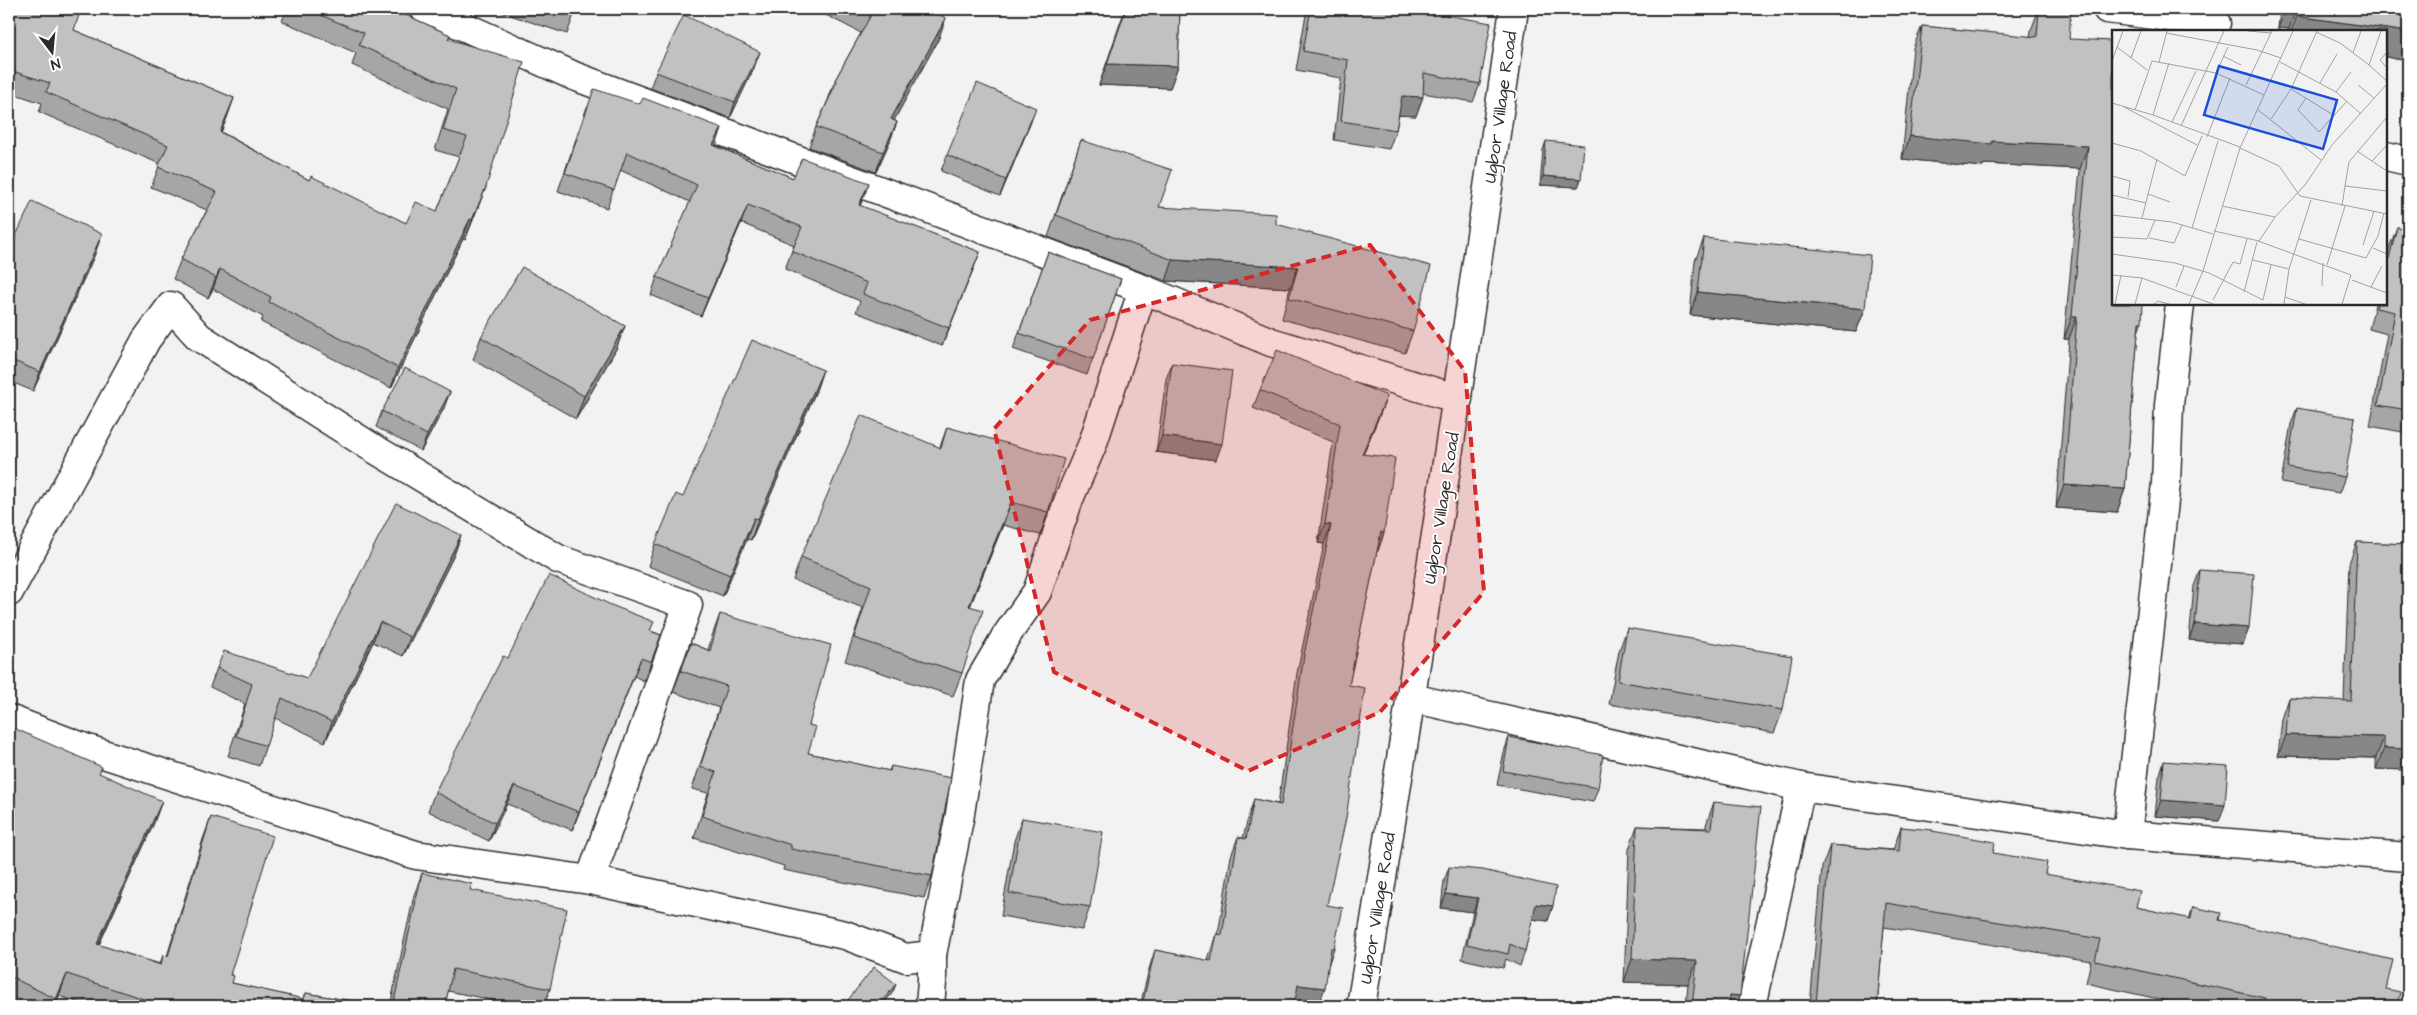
<svg xmlns="http://www.w3.org/2000/svg" width="2417" height="1015" font-family="'Architects Daughter',sans-serif">
	<style>
		.lines { fill: none; stroke-linecap: round; stroke-linejoin: round }
		.minor-casing { stroke: #2b2b2b; stroke-width: 31 }
		.tertiary-casing { stroke: #2b2b2b; stroke-width: 31 }
		.minor { stroke: #fff; stroke-width: 28 }
		.tertiary { stroke: #fff; stroke-width: 28 }
		.wall { fill: #a6a6a6; stroke: #2b2b2b }
		.shaded-wall { fill: #878787; stroke: #2b2b2b }
		.building { fill: #c1c1c1; stroke: #2b2b2b }
		.marked { fill: #d62828; fill-opacity: 0.2; stroke: #d62828; stroke-width: 4; stroke-dasharray: 10 6; stroke-linejoin: round }
		.labels { text-anchor: middle; stroke-width: 4; stroke-linejoin: round; paint-order: stroke }
		.street-label { font-size: 18px; fill: #2b2b2b; stroke: #fff }
		.inset-road { fill: none; stroke: #a2a2a2; stroke-width: 1 }
		.view { fill: #1d4ed8; fill-opacity: 0.15; stroke: #1d4ed8; stroke-width: 2.5 }
		.inset-edge { fill: none; stroke: #2b2b2b; stroke-width: 2.5 }
	</style>
	<rect width="100%" height="100%" fill="#f2f2f2"/>
	<filter id="ink" filterUnits="userSpaceOnUse"><feTurbulence type="fractalNoise" baseFrequency=".02" numOctaves="2"/><feDisplacementMap in="SourceGraphic" scale="10" xChannelSelector="R" yChannelSelector="G"/><feConvolveMatrix kernelMatrix="1 2 1 2 8 2 1 2 1" color-interpolation-filters="sRGB"/></filter>
	<g filter="url(#ink)">
		<g class="lines">
			<defs>
				<g id="minor">
					<polyline points="425,9 574,76 1143,289 1271,342 1458,399"/>
					<polyline points="2107,9 2216,23"/>
					<polyline points="2386,156 2408,161"/>
					<polyline points="9,592 146,340 171,306 199,337 368,445 558,559 688,605 590,880"/>
					<polyline points="1412,698 1801,787 2127,835 2408,857"/>
					<polyline points="9,719 85,748 416,855 590,880 845,935 906,958 932,955 932,982 930,1006"/>
					<polyline points="2127,835 2166,483 2169,405 2180,304"/>
					<polyline points="932,955 960,814 980,680 1006,636 1037,592 1069,499 1093,443 1143,289"/>
					<polyline points="1752,1006 1801,787"/>
				</g>
				<path id="tertiary" d="M1361,1006C1416,674 1466,342 1514,9"/>
			</defs>
			<use href="#minor" class="minor-casing"/>
			<use href="#tertiary" class="tertiary-casing"/>
			<use href="#minor" class="minor"/>
			<use href="#tertiary" class="tertiary"/>
		</g>
		<g class="wall">
			<polygon points="9,9 74,30 234,98 221,132 309,180 406,223 437,211 459,157 435,150 448,109 352,65 356,53 282,21 287,9 393,9 450,35 448,39 486,187 465,240 463,239 391,388 261,322 263,317 213,289 208,298 173,279 181,259 207,210 151,187 160,164 39,112 42,103 9,92"/>
			<polygon points="487,9 576,9 567,34 495,10 494,12"/>
			<polygon points="823,9 928,9 939,38 894,120 897,122 890,141 876,172 809,147 816,127 828,100 835,80 861,33 822,13"/>
			<polygon points="1125,9 1180,9 1178,66 1170,88 1099,85"/>
			<polygon points="1307,9 1448,9 1446,15 1480,84 1473,102 1423,93 1416,116 1399,115 1396,130 1389,149 1334,140 1341,78 1296,70"/>
			<polygon points="2039,9 2063,9 2069,39 2138,333 2125,489 2117,512 2056,508 2069,339 2064,339 2080,169 1984,164 1983,167 1902,159 1913,48 1922,26 2030,37 2031,30"/>
			<polygon points="2267,9 2408,9 2408,61 2386,57 2386,31 2289,31 2289,29 2278,28 2280,11"/>
			<polygon points="754,68 730,118 650,88 656,72"/>
			<polygon points="587,107 715,146 793,178 862,201 860,206 980,252 942,346 856,312 860,301 785,269 794,245 741,223 701,316 651,295 657,277 690,202 620,170 607,208 558,191"/>
			<polygon points="1036,108 1030,124 1000,196 941,171 947,155"/>
			<polygon points="1081,140 1159,207 1276,224 1413,331 1405,353 1282,319 1290,288 1166,281 1048,237"/>
			<polygon points="1546,141 1581,179 1578,187 1540,185 1543,150"/>
			<polygon points="2397,227 2408,230 2408,433 2370,426 2387,334 2369,329 2375,304 2386,304 2386,260 2389,248"/>
			<polygon points="1704,238 1865,309 1856,332 1690,315 1695,261"/>
			<polygon points="9,251 95,254 33,391 9,381"/>
			<polygon points="1048,252 1121,279 1087,375 1013,349"/>
			<polygon points="625,326 616,349 576,419 473,360 481,337"/>
			<polygon points="1172,363 1216,460 1156,452 1166,379"/>
			<polygon points="1260,390 1387,396 1380,414 1363,454 1384,533 1378,551 1377,551 1349,685 1327,905 1334,948 1328,966 1318,1006 1294,1003 1294,1006 1140,1006 1149,969 1155,950 1208,961 1210,952 1217,934 1218,934 1231,856 1238,837 1243,838 1248,818 1254,799 1278,804 1297,673 1324,544 1318,543 1333,442 1253,408"/>
			<polygon points="816,391 751,540 747,539 723,596 648,566 655,544 683,497"/>
			<polygon points="444,408 421,451 376,427 382,411"/>
			<polygon points="2297,408 2345,477 2339,493 2281,483 2291,424"/>
			<polygon points="947,427 1048,512 1040,535 1003,525 970,606 962,673 953,696 845,661 863,608 793,580 801,557 940,447"/>
			<polygon points="461,535 454,555 403,656 373,642 325,742 275,718 259,766 228,756 245,704 210,687 217,668 307,678"/>
			<polygon points="2357,542 2408,544 2408,770 2376,769 2376,758 2278,756 2282,719 2289,698 2344,701 2349,563"/>
			<polygon points="2200,570 2249,628 2243,644 2189,640 2194,586"/>
			<polygon points="720,614 809,725 808,753 889,771 891,766 932,876 924,898 783,870 784,866 694,838 708,793 692,789 719,708 673,692 691,643 708,650 712,636"/>
			<polygon points="1627,628 1783,710 1774,733 1609,704 1619,651"/>
			<polygon points="651,631 661,635 644,681 634,676 572,830 507,804 489,841 428,811 435,792 508,658"/>
			<polygon points="9,726 99,774 154,823 99,945 160,964 163,955 167,956 203,839 211,817 232,983 303,999 306,993 381,1006 89,1006 59,996 55,1006 17,1006 9,1002"/>
			<polygon points="1509,737 1598,788 1593,802 1497,785 1504,752"/>
			<polygon points="2164,761 2219,821 2155,816 2159,777"/>
			<polygon points="1714,802 1740,996 1736,1006 1686,1006 1688,984 1624,982 1629,849 1637,826 1706,828 1706,825"/>
			<polygon points="1022,818 1090,907 1082,930 1001,916 1014,841"/>
			<polygon points="1901,827 1932,831 1993,853 2045,874 2136,907 2189,919 2193,907 2219,920 2386,989 2397,1006 2190,1006 2086,983 2091,961 1884,927 1877,1006 1810,1006 1822,867 1830,845 1893,850"/>
			<polygon points="1449,867 1548,921 1532,919 1525,951 1520,966 1506,959 1503,968 1462,959 1473,912 1441,908 1444,881"/>
			<polygon points="422,873 470,890 550,989 544,1006 521,1006 448,991 445,1006 390,1006 414,895"/>
		</g>
		<g class="shaded-wall">
			<polygon points="2267,9 2281,9 2280,11"/>
			<polygon points="2285,9 2296,9 2289,29 2278,28"/>
			<polygon points="2297,16 2408,32 2408,61 2386,57 2386,31 2291,31"/>
			<polygon points="946,18 939,38 884,139 891,119"/>
			<polygon points="760,52 754,68 730,118 735,102"/>
			<polygon points="1107,64 1178,66 1170,88 1099,85"/>
			<polygon points="1402,96 1423,97 1416,116 1395,115"/>
			<polygon points="234,98 227,118 213,152 220,132"/>
			<polygon points="1036,108 1030,124 1000,196 1006,180"/>
			<polygon points="897,122 890,141 876,172 883,152"/>
			<polygon points="722,128 716,146 707,163 713,145"/>
			<polygon points="1910,136 1992,141 2088,146 2080,169 1984,164 1983,167 1902,159"/>
			<polygon points="1543,176 1581,179 1578,187 1540,185"/>
			<polygon points="869,183 862,201 852,223 859,205"/>
			<polygon points="486,187 478,207 465,240 472,220"/>
			<polygon points="748,205 741,223 701,316 708,298"/>
			<polygon points="470,219 463,239 391,388 398,368"/>
			<polygon points="102,234 95,254 33,391 40,372"/>
			<polygon points="980,252 973,270 942,346 949,328"/>
			<polygon points="1173,260 1298,267 1290,288 1166,281"/>
			<polygon points="220,269 213,289 208,298 216,278"/>
			<polygon points="1698,292 1865,309 1856,332 1690,315"/>
			<polygon points="2072,316 2077,316 2069,339 2064,339"/>
			<polygon points="2139,322 2142,322 2133,345"/>
			<polygon points="625,326 616,349 576,419 584,396"/>
			<polygon points="823,370 816,391 751,540 758,519"/>
			<polygon points="450,392 444,408 421,451 427,435"/>
			<polygon points="1387,396 1380,414 1356,472 1362,454"/>
			<polygon points="1162,436 1222,444 1216,460 1156,452"/>
			<polygon points="2064,485 2125,489 2117,512 2056,508"/>
			<polygon points="1011,502 1003,525 961,629 969,606"/>
			<polygon points="754,518 747,539 723,596 730,575"/>
			<polygon points="1325,524 1331,525 1324,544 1318,543"/>
			<polygon points="1381,532 1384,533 1378,551 1374,551"/>
			<polygon points="461,535 454,555 403,656 410,637"/>
			<polygon points="380,622 373,642 325,742 332,722"/>
			<polygon points="2195,624 2249,628 2243,644 2189,640"/>
			<polygon points="641,658 634,676 572,830 579,812"/>
			<polygon points="2286,735 2384,737 2376,758 2278,756"/>
			<polygon points="2384,748 2408,749 2408,770 2376,769"/>
			<polygon points="514,786 507,804 489,841 495,823"/>
			<polygon points="2161,800 2225,805 2219,821 2155,816"/>
			<polygon points="162,801 154,823 89,966 97,944"/>
			<polygon points="1446,894 1478,898 1473,912 1441,908"/>
			<polygon points="1536,904 1553,906 1548,921 1531,919"/>
			<polygon points="1632,959 1697,961 1688,984 1624,982"/>
			<polygon points="67,974 59,996 55,1006 53,1006"/>
			<polygon points="896,984 893,992 882,1006 878,1006"/>
			<polygon points="1298,985 1325,988 1318,1006 1292,1003"/>
			<polygon points="1730,995 1740,996 1736,1006 1726,1006"/>
			<polygon points="1816,1003 1824,1003 1823,1006 1815,1006"/>
		</g>
		<g class="building">
			<polygon points="9,9 81,9 74,30 234,98 220,132 309,180 311,176 406,223 416,202 437,211 467,137 443,130 456,89 359,45 364,33 306,9 393,9 450,35 448,39 524,62 486,187 472,220 470,219 398,368 269,302 271,297 220,269 216,278 181,259 217,192 158,167 168,145 46,92 50,83 9,70"/>
			<polygon points="558,9 576,9 574,14"/>
			<polygon points="860,9 928,9 946,18 891,119 897,122 883,152 816,127 837,81 835,80 871,15"/>
			<polygon points="1126,9 1180,9 1178,66 1107,64"/>
			<polygon points="1311,9 1448,9 1446,15 1491,23 1480,84 1424,73 1423,97 1402,96 1396,130 1341,121 1348,60 1303,51"/>
			<polygon points="2039,9 2071,9 2069,39 2113,41 2113,304 2143,304 2142,322 2139,322 2125,489 2064,485 2077,316 2072,316 2088,146 1992,141 1992,144 1910,136 1922,26 2037,37"/>
			<polygon points="2298,9 2408,9 2408,32 2297,16"/>
			<polygon points="684,15 760,52 735,102 656,72"/>
			<polygon points="977,83 1036,108 1006,180 947,155"/>
			<polygon points="594,89 640,104 643,98 722,128 713,145 793,178 802,158 869,183 859,205 980,252 949,328 863,294 867,283 792,251 802,227 748,205 708,298 657,277 697,185 627,152 614,190 565,173"/>
			<polygon points="1081,140 1172,170 1159,207 1276,214 1276,224 1431,266 1413,331 1289,298 1298,267 1173,260 1056,215"/>
			<polygon points="1546,141 1584,145 1581,179 1543,176"/>
			<polygon points="32,201 102,234 40,372 9,359 9,251"/>
			<polygon points="2397,227 2408,230 2408,410 2378,405 2395,312 2376,308 2377,304 2386,304 2386,270"/>
			<polygon points="1704,238 1870,255 1865,309 1698,292"/>
			<polygon points="1048,252 1121,279 1093,359 1019,333"/>
			<polygon points="522,267 625,326 584,396 481,337"/>
			<polygon points="752,340 823,370 758,519 754,518 730,575 655,544 676,494 683,497"/>
			<polygon points="1277,350 1387,396 1362,454 1395,458 1384,533 1381,532 1349,685 1365,688 1346,818 1327,905 1343,908 1334,948 1331,948 1325,988 1298,985 1294,1006 1142,1006 1155,950 1211,961 1217,934 1222,935 1238,837 1246,839 1254,799 1281,805 1304,655 1331,525 1325,524 1340,424 1260,390"/>
			<polygon points="1172,363 1232,371 1222,444 1162,436"/>
			<polygon points="405,368 450,392 427,435 382,411"/>
			<polygon points="2297,408 2355,418 2345,477 2287,467"/>
			<polygon points="861,415 941,448 947,427 1064,459 1048,512 1011,502 969,606 983,610 962,673 854,638 871,586 801,557"/>
			<polygon points="396,503 461,535 410,637 380,622 332,722 282,698 266,746 236,736 252,684 217,668 224,651 307,678"/>
			<polygon points="2357,542 2408,544 2408,749 2384,748 2384,737 2286,735 2289,698 2351,701"/>
			<polygon points="2200,570 2254,574 2249,628 2195,624"/>
			<polygon points="549,575 611,605 654,622 650,631 661,635 651,662 641,658 579,812 514,786 495,823 435,792 503,656 508,658"/>
			<polygon points="720,614 831,645 809,725 816,727 808,753 890,771 891,766 951,778 932,876 791,849 791,845 702,816 716,772 700,767 727,686 681,671 691,643 710,651"/>
			<polygon points="1627,628 1792,656 1783,710 1618,681"/>
			<polygon points="9,726 102,767 99,773 162,801 97,944 161,965 163,955 168,956 211,817 273,836 230,975 234,976 232,983 304,999 306,993 381,1006 148,1006 150,1001 67,974 56,999 9,976"/>
			<polygon points="1509,737 1603,755 1598,788 1503,771"/>
			<polygon points="2164,761 2228,766 2225,805 2161,800"/>
			<polygon points="1714,802 1761,807 1740,996 1730,995 1729,1006 1692,1006 1697,961 1632,959 1637,826 1711,829"/>
			<polygon points="1022,818 1103,832 1090,907 1009,893"/>
			<polygon points="1901,827 1933,830 1932,831 1995,842 1993,853 2047,862 2045,874 2140,891 2136,907 2191,919 2193,907 2221,913 2219,920 2393,960 2386,989 2400,992 2397,1006 2263,1006 2265,998 2095,961 2100,939 1886,903 1877,1006 1823,1006 1824,1003 1816,1003 1830,845 1899,851"/>
			<polygon points="1449,867 1483,870 1556,887 1553,906 1536,904 1525,951 1510,944 1508,954 1467,944 1478,898 1446,894"/>
			<polygon points="422,873 472,884 470,890 567,909 550,989 453,969 445,1006 393,1006"/>
			<polygon points="874,967 896,984 878,1006 845,1006 844,1005"/>
		</g>
	</g>
	<path class="marked" d="M1370,245L1465,371L1484,592L1380,712L1248,771L1054,672L994,429L1090,320Z"/>
	<g class="labels">
		<g class="street-label">
			<text transform="translate(1500 107) rotate(-82)" y="6">Ugbor Village Road</text>
			<text transform="translate(1441 508) rotate(-81)" y="6">Ugbor Village Road</text>
			<text transform="translate(1377 908) rotate(-81)" y="6">Ugbor Village Road</text>
		</g>
	</g>
	<g transform="translate(2112 30)">
		<rect width="275" height="275" fill="#f2f2f2"/>
		<path class="inset-road" d="M136,1L159,3M205,1L179,59L223,86M269,1L257,35L275,51M204,2L228,13L257,35M54,3L145,20L169,28M5,17L35,40M275,22L268,30L275,38M241,23L249,1M111,26L129,35M19,28L29,1M0,31L11,1M47,32L55,1M168,32L224,62L249,84M104,43L116,17M208,53L225,24M134,55L160,1M246,55L262,68M224,62L239,42M194,68L186,80L207,102L235,71M0,73L41,85L128,117M12,77L85,115M145,79L209,130M23,80L40,31L104,43L152,65M41,85L57,33M159,89L179,59M60,92L84,41M69,96L112,1M95,107L118,48M0,113L29,121L73,146L90,106M128,118L167,136L188,166L275,184M245,121L275,141M260,131L275,115M0,146L18,151L16,167M233,156L237,132L275,87M36,164L58,172M0,165L34,173M110,176L163,187M230,176L233,156L275,161M0,185L60,192L101,204M30,188L45,129M80,198L106,111M102,201L147,211L163,187L193,155L220,115L275,54M0,207L35,209L43,190M37,208L62,213L70,195M187,209L254,228L266,206L272,183M146,211L239,245L230,274M251,215L262,181M261,218L275,224M0,224L63,233L97,243L151,270L159,235M141,230L177,239M215,235L233,176M0,245L30,248L101,274M240,250L275,263M210,256L211,233M64,257L72,236M259,257L270,236M132,262L145,212M173,267L193,274M101,270L121,232L128,234L135,209M3,274L9,245M23,274L30,248M42,274L46,271L57,274M77,274L91,241L128,118L181,1M172,274L177,239L199,170"/>
		<path class="view" d="M107,36L225,70L211,119L92,85Z"/>
		<rect width="275" height="275" class="inset-edge"/>
	</g>
	<rect width="2417" height="1015" fill="none" stroke="#fff" stroke-width="30"/>
	<rect x="15" y="15" width="2387" height="985" fill="none" stroke="#2b2b2b" stroke-width="2" filter="url(#ink)"/>
	<g transform="translate(52 52) rotate(164)" stroke="#ffffff" stroke-width="4" paint-order="stroke">
	<path d="M0-4L9 19L0 12L-9 19Z" fill="#2b2b2b"/>
	<text y="-8" font-size="14" font-weight="bold" text-anchor="middle" fill="#2b2b2b">N</text>
	</g>
</svg>
